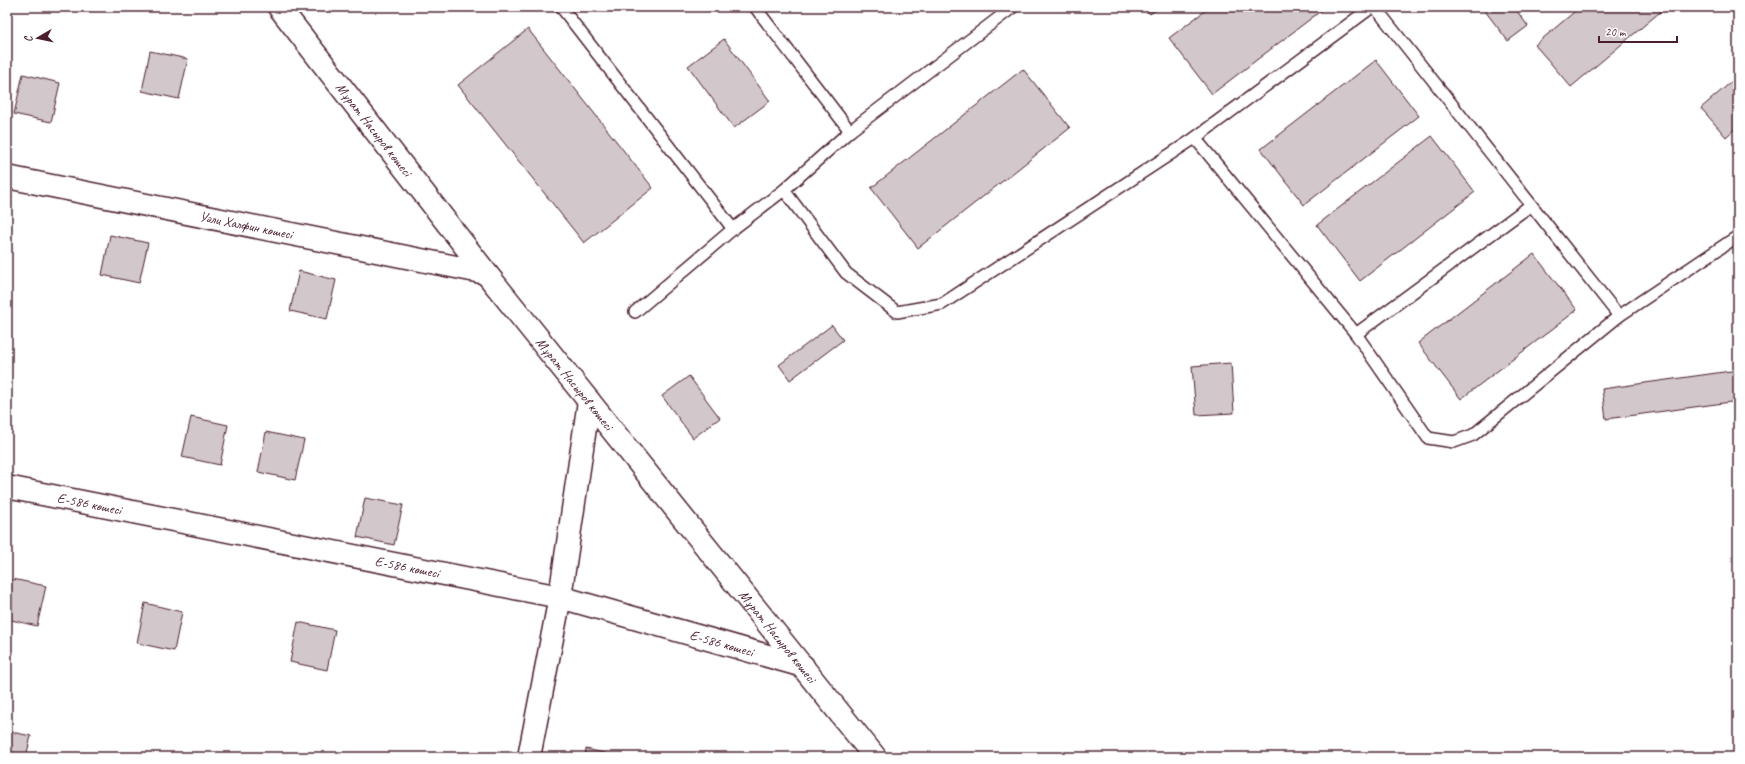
<svg xmlns="http://www.w3.org/2000/svg" width="1745" height="764" font-family="Caveat,sans-serif">
	<style>
		.building { fill: #d2c7cb; stroke: #4a1f2b }
		.lines { fill: none; stroke-linecap: round; stroke-linejoin: round }
		.service-casing { stroke: #4a1f2b; stroke-width: 14 }
		.minor-casing { stroke: #4a1f2b; stroke-width: 25 }
		.service { stroke: #fff; stroke-width: 11 }
		.minor { stroke: #fff; stroke-width: 22 }
		.labels { text-anchor: middle; stroke-width: 4; stroke-linejoin: round; paint-order: stroke }
		.street-label { font-size: 14px; fill: #4a1f2b; stroke: #fff }
	</style>
	<rect width="100%" height="100%" fill="#fff"/>
	<filter id="ink" filterUnits="userSpaceOnUse"><feTurbulence type="fractalNoise" baseFrequency=".025" numOctaves="2"/><feDisplacementMap in="SourceGraphic" scale="8" xChannelSelector="R" yChannelSelector="G"/><feConvolveMatrix kernelMatrix="1 2 1 2 8 2 1 2 1" color-interpolation-filters="sRGB"/></filter>
	<g filter="url(#ink)">
		<g class="building">
			<polygon points="1145,7 1160,7 1150,14"/>
			<polygon points="1210,7 1326,7 1212,94 1169,38"/>
			<polygon points="1482,7 1514,7 1528,26 1508,41"/>
			<polygon points="1580,7 1666,7 1571,87 1535,45"/>
			<polygon points="528,29 653,188 584,243 458,85"/>
			<polygon points="724,39 770,101 734,128 688,66"/>
			<polygon points="150,51 188,59 179,99 142,91"/>
			<polygon points="1376,60 1419,116 1304,205 1261,149"/>
			<polygon points="1023,69 1070,128 918,248 871,188"/>
			<polygon points="23,74 60,83 51,122 14,114"/>
			<polygon points="1738,76 1738,126 1726,137 1701,108"/>
			<polygon points="1432,136 1475,192 1360,281 1317,225"/>
			<polygon points="110,235 148,243 139,283 102,275"/>
			<polygon points="1534,254 1577,310 1461,399 1418,343"/>
			<polygon points="299,271 336,280 327,319 290,311"/>
			<polygon points="832,325 843,340 790,380 779,365"/>
			<polygon points="1231,363 1234,413 1196,415 1192,366"/>
			<polygon points="1738,370 1738,401 1606,419 1602,389"/>
			<polygon points="689,376 720,418 693,438 662,396"/>
			<polygon points="191,417 228,425 220,465 182,457"/>
			<polygon points="266,432 304,440 295,480 258,472"/>
			<polygon points="365,498 403,505 394,545 357,537"/>
			<polygon points="8,578 46,586 37,626 7,619"/>
			<polygon points="145,603 182,612 174,651 137,643"/>
			<polygon points="298,622 335,630 327,670 290,662"/>
			<polygon points="7,731 31,736 26,757 7,757"/>
			<polygon points="586,749 622,757 585,757"/>
		</g>
		<g class="lines">
			<defs>
				<g id="service">
					<polyline points="561,7 733,229"/>
					<polyline points="755,7 850,131"/>
					<polyline points="1375,7 1619,316"/>
					<polyline points="1195,138 1372,7"/>
					<polyline points="784,190 846,273 897,312 942,304 1195,138 1356,334 1531,205"/>
					<polyline points="635,312 733,229 784,190 850,131 1013,7"/>
					<polyline points="1356,334 1428,438 1454,442 1473,435 1619,316 1738,236"/>
				</g>
				<g id="minor">
					<path id="s1" d="M279,7L486,273L875,757"/>
					<path id="s2" d="M7,177L486,273"/>
					<path id="s3" d="M7,487L560,597L803,666"/>
					<polyline points="529,757 560,597 589,401"/>
				</g>
			</defs>
			<use href="#service" class="service-casing"/>
			<use href="#minor" class="minor-casing"/>
			<use href="#service" class="service"/>
			<use href="#minor" class="minor"/>
		</g>
	</g>
	<g class="labels">
		<g class="street-label">
			<text dy="5" stroke="none"><textPath href="#s1" startOffset="155">Мұрат Насыров көшесі</textPath></text>
			<text dy="5" stroke="none"><textPath href="#s2" startOffset="244">Уәли Халфин көшесі</textPath></text>
			<text dy="5" stroke="none"><textPath href="#s1" startOffset="479">Мұрат Насыров көшесі</textPath></text>
			<text dy="5" stroke="none"><textPath href="#s3" startOffset="84">Е-586 көшесі</textPath></text>
			<text dy="5" stroke="none"><textPath href="#s3" startOffset="408">Е-586 көшесі</textPath></text>
			<text dy="5" stroke="none"><textPath href="#s1" startOffset="803">Мұрат Насыров көшесі</textPath></text>
			<text dy="5" stroke="none"><textPath href="#s3" startOffset="732">Е-586 көшесі</textPath></text>
		</g>
	</g>
	<rect width="1745" height="764" fill="none" stroke="#fff" stroke-width="24"/>
	<rect x="12" y="12" width="1721" height="740" fill="none" stroke="#4a1f2b" stroke-width="1.5" filter="url(#ink)"/>
	<g transform="translate(38 38) rotate(261)" stroke="#ffffff" stroke-width="3" paint-order="stroke">
	<path d="M0-3L7 15L0 10L-7 15Z" fill="#4a1f2b"/>
	<text y="-6" font-size="11" font-weight="bold" text-anchor="middle" fill="#4a1f2b">С</text>
	</g>
	<path d="M1599 36v6h78v-6" fill="none" stroke="#4a1f2b" stroke-width="2"/>
	<text x="1605" y="36" font-size="12" fill="#4a1f2b" stroke="#ffffff" stroke-width="3" paint-order="stroke">20 m</text>
</svg>
